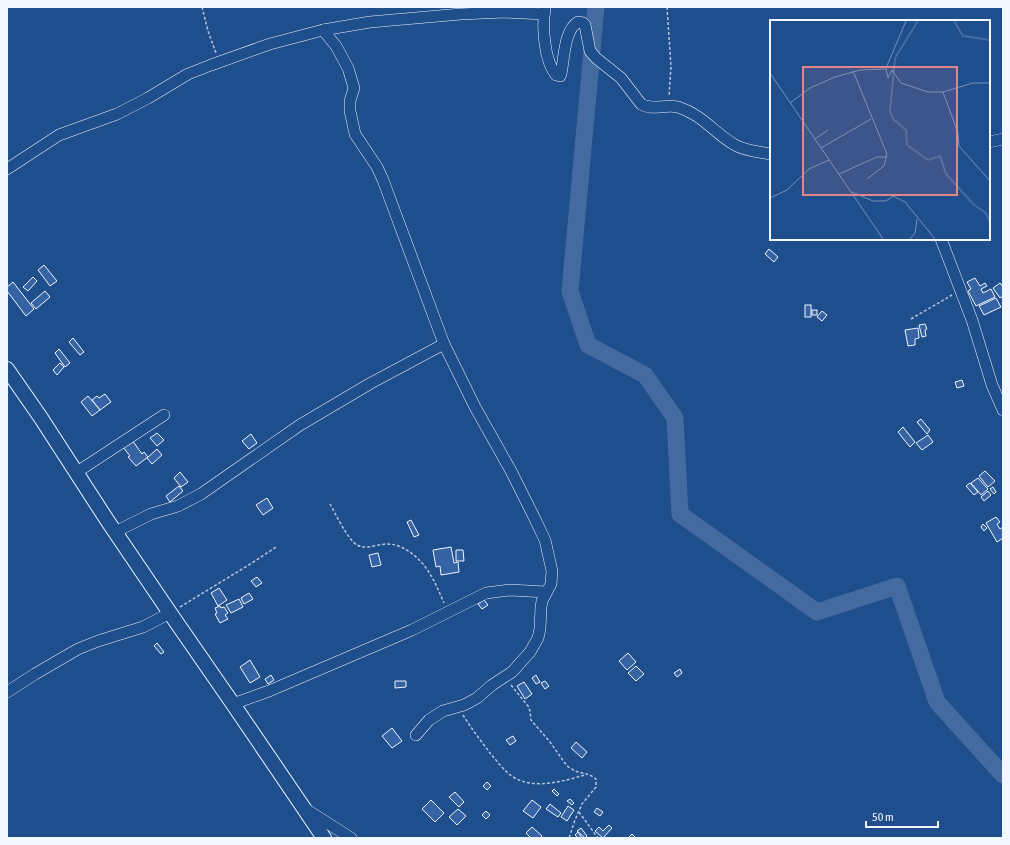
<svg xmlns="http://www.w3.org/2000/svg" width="1010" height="845" font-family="'Asap Condensed',sans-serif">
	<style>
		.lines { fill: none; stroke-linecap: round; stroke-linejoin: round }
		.river { stroke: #446ba0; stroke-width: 17 }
		.building { fill: #3563a3; stroke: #f2f6ff }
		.minor-casing { stroke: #f2f6ff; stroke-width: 12 }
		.major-casing { stroke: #f2f6ff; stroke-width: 16 }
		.path { stroke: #b3c4dc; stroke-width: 1.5; stroke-dasharray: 3 2; stroke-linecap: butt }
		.minor { stroke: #1f4e8c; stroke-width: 11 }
		.major { stroke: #1f4e8c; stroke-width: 14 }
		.inset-river { fill: none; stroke: #446ba0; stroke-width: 2 }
		.inset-road { fill: none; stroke: #7391ba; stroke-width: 1 }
		.view { fill: #e38589; fill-opacity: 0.15; stroke: #e38589; stroke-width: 2 }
		.inset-edge { fill: none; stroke: #f2f6ff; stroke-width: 2 }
	</style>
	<rect width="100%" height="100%" fill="#1f4e8c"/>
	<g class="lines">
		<polyline class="river" points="596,7 570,291 588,345 645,375 675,418 680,514 817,612 897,586 937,702 1003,775"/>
	</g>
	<g class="building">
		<polygon points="769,249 778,257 774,262 765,254"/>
		<polygon points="44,265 57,281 50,286 38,270"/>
		<polygon points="33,277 37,281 28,291 23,287"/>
		<polygon points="975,278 980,286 985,283 987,286 981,289 983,293 991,289 995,297 976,306 968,291 971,289 967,282"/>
		<polygon points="13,282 34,309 26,316 7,291 7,287"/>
		<polygon points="1000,283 1003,287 1003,296 1000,298 993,288"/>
		<polygon points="45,291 50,297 36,309 31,303"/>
		<polygon points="996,298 1001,307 984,315 979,306"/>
		<rect x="805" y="305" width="6" height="12"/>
		<rect x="812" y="310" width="5" height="5"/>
		<polygon points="822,311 827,315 822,321 817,317"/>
		<polygon points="925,324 927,329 925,330 926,336 922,337 919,325"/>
		<polygon points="918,328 919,338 915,339 915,345 908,346 905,330"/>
		<polygon points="73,338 84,352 80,355 69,342"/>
		<polygon points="59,349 70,363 65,367 55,353"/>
		<polygon points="60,363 64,367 57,375 53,370"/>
		<polygon points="962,380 964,386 957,388 955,382"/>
		<polygon points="105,394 111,402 100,410 92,400 97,396 99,398"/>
		<polygon points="88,396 100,410 92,416 81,402"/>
		<polygon points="921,419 930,430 927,434 917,422"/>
		<polygon points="903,427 915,442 910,447 898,432"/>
		<polygon points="157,433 164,440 157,446 150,438"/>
		<polygon points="251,434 257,443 249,449 242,441"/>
		<polygon points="928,435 933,442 922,450 916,443"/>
		<polygon points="132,440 142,454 144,452 148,457 136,466 128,457 130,456 123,447"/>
		<polygon points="157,449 162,455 152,464 147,458"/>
		<polygon points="985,471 995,481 988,487 979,476"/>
		<polygon points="180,472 188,482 181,487 174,478"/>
		<polygon points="978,478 988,489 981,495 971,483"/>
		<polygon points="970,483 978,492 974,495 966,486"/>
		<polygon points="179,486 183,491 170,502 166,496"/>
		<polygon points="993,487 996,492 994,494 990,489"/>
		<polygon points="988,491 991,495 984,501 981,497"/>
		<polygon points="267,498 273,508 263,515 256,505"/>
		<polygon points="996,517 1000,522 997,524 1000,529 1003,527 1003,538 997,542 986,523"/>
		<polygon points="411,520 419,535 414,537 407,522"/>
		<polygon points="983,524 987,528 984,531 981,527"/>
		<polygon points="451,547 454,563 458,562 459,572 441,575 440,566 436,567 433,550"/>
		<polygon points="456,550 463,550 464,561 456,561"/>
		<polygon points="378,553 381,565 372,567 369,555"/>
		<polygon points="257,577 262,583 256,587 251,581"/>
		<polygon points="219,588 227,600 218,606 211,593"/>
		<polygon points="249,593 253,599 244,604 241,598"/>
		<polygon points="239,599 243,607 231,613 226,605"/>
		<polygon points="484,600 488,605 482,609 478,604"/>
		<polygon points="220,606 221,608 224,607 228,613 225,615 228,619 220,623 215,614 217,613 215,608"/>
		<polygon points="157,643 164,652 161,654 154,646"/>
		<polygon points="628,653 636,662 627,670 619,661"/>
		<polygon points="250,660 260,677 250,683 240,667"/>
		<polygon points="636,666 644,674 636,681 628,673"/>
		<polygon points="680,669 682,673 677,677 674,673"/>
		<polygon points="271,675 274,680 268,684 265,679"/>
		<polygon points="536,675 540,682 536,684 532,678"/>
		<polygon points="395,681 406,681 406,687 395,688"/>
		<polygon points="545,681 549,686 545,689 541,683"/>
		<polygon points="524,682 532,694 525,699 517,686"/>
		<polygon points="392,728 402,741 392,748 382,736"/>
		<polygon points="513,736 516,741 510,745 506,740"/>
		<polygon points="576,742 587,752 582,758 571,748"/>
		<polygon points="487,782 491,786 487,790 483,786"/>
		<polygon points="554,789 559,794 557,796 552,791"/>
		<polygon points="455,792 464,802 459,807 449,797"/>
		<polygon points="570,799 574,803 572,805 567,801"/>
		<polygon points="431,800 444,813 435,822 422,809"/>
		<polygon points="532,800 541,807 533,818 523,811"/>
		<polygon points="550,804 561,813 558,817 546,809"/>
		<polygon points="568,806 574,810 567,821 561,817"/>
		<polygon points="597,808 603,812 600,816 594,812"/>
		<polygon points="458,809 466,816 457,825 449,817"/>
		<polygon points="486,811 490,815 486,819 482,815"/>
		<polygon points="609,825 612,828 603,838 595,831 599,827 603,831"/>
		<polygon points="532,827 542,836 540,838 531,838 526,833"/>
		<polygon points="581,828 587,836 585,838 577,831"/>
		<polygon points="578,832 582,838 578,838 575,835"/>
		<polygon points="632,834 636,838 628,838"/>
	</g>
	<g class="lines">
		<defs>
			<g id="minor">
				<path d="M545,8C542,27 544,60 556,75L560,76L561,74C564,60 564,30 578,22L583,23L585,25L590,51L596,58L621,78L641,104C652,111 665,104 678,107C703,115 714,133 735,145C745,151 760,152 771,154"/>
				<polyline points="323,30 336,46 348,68 354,88 350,101 350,111 355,134 377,167 383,180 444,344 475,407 511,471 533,515 545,540 552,571 551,584 542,601 541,607 540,629 538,638 530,652 512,672 492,685 477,698 464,705 443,711 429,720 416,735"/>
				<polyline points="989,142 1003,139"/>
				<polyline points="7,169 59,135 117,114 148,98 188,74 211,65 270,44 323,30 370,22 461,14 505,12 544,14"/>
				<polyline points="941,239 972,320 992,385 1003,410"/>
				<polyline points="77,472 164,415"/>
				<polyline points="115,532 151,514 178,506 201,494 300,425 371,383 444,344"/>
				<polyline points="7,692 35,674 78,649 98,641 143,627 170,613"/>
				<polyline points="233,704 269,691 412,630 486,593 510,590 546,592"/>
				<polyline points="307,810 351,838"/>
			</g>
			<polyline id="major" points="7,369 41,418 107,520 170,613 233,704 324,838"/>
		</defs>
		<use href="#minor" class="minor-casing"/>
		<use href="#major" class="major-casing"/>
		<g class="path">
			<polyline points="202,7 208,31 216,53"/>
			<polyline points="667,7 671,67 669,96"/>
			<polyline points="911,319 952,295"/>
			<path d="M330,504C335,513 348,540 357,545C366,550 378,544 387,544C394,544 400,546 405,549C427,562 434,580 444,603"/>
			<polyline points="180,607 252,563 276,547"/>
			<polyline points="511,685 528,706 530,711 531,720 550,742 567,766 575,771 590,775 596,779 596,787 582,804 575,820 569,838"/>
			<path d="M463,715C471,728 481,741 490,753C497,761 504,771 513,777C535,790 563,781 585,775"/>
			<polyline points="579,812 598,838"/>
		</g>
		<use href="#minor" class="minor"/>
		<use href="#major" class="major"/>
	</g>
	<g transform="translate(770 20)">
		<rect width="220" height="220" fill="#1f4e8c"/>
		<path class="inset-river" d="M148,1L125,38L120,91L123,99L136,110L137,125L158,140L170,136L176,154L204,185L216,193L220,203M184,1L193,16L220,20"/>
		<path class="inset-road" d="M136,1L116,48L118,58L122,50L131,63L158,72H173L203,63H220M83,51L117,134L114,146L97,159M0,53L113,219M173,72L188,113L189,126L220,161M20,83L40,68L65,57L90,50L116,49M45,119L58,110M51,128L101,99M69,154L107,137H116M82,172L103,181H116L123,176L135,182L165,219M0,178L17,170L39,149L59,140M140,219L145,213L147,199"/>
		<path class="view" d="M33,47H187V175H33Z"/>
		<rect width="220" height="220" class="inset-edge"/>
	</g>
	<rect width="1010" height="845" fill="none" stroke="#f2f6ff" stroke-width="16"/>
	<path d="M866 821v6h72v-6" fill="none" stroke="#f2f6ff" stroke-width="2"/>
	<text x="872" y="821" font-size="12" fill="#f2f6ff" stroke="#1f4e8c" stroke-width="3" paint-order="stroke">50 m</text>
</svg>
